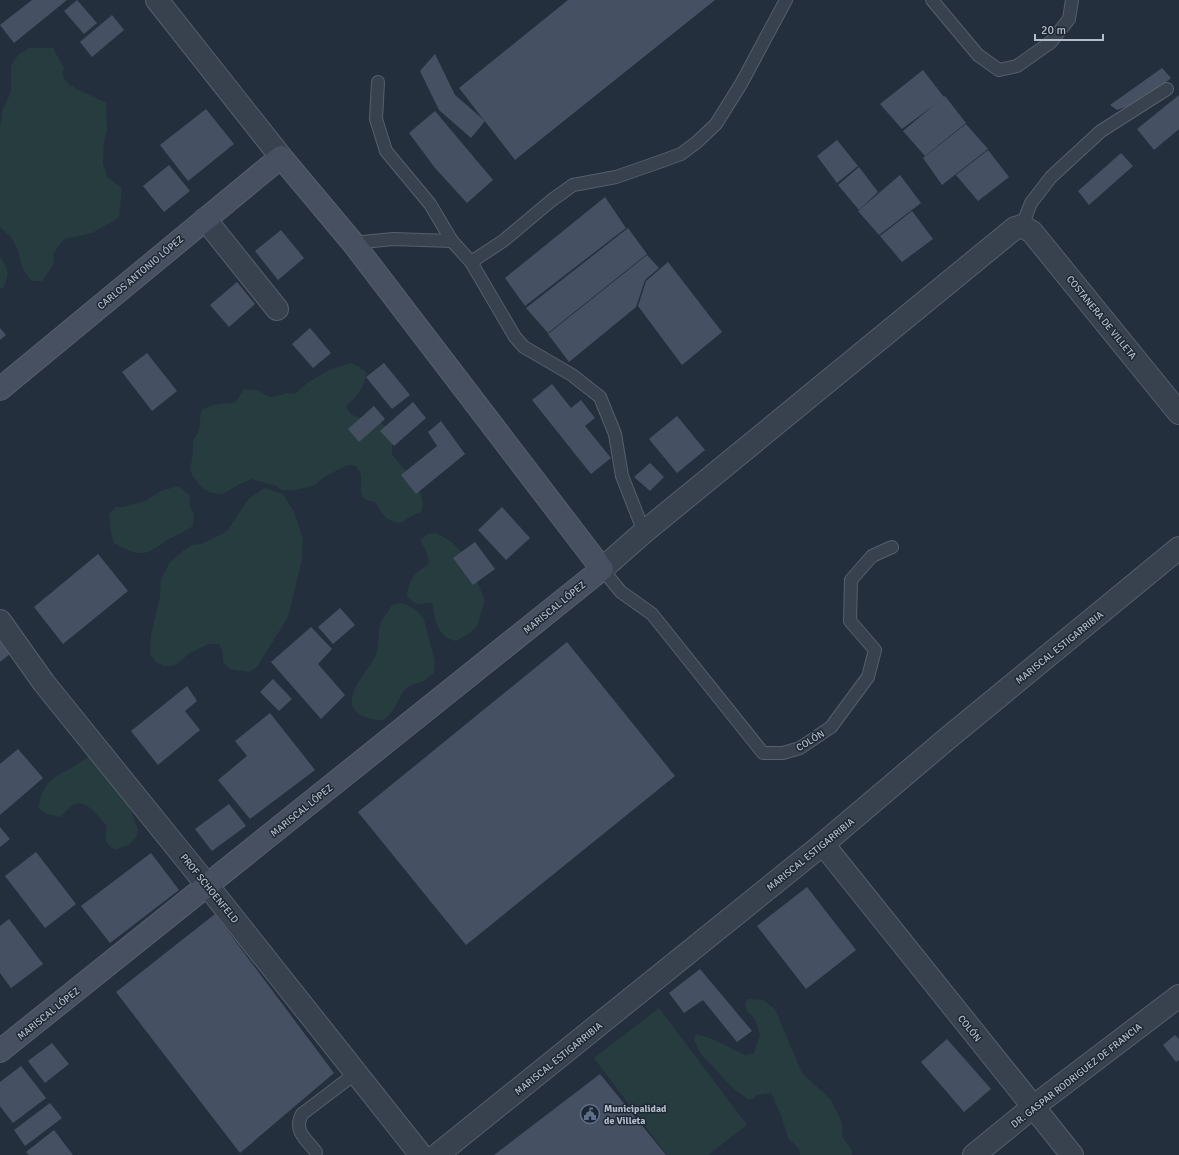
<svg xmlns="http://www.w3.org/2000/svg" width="1179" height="1155" font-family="Signika,sans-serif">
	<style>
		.green { fill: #263c3f }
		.building { fill: #455162 }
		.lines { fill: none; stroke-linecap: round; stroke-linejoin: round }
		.service-casing { stroke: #565f6c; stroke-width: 14 }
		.minor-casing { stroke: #565f6c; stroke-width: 24 }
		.tertiary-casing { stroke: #565f6c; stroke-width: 24 }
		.secondary-casing { stroke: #565f6c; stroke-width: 24 }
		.service { stroke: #38414e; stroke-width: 12 }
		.minor { stroke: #38414e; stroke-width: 22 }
		.tertiary { stroke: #38414e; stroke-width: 22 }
		.secondary { stroke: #465061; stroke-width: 22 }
		.labels { text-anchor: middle; stroke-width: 3; stroke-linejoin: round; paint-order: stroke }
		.street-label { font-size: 10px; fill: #b4bcc9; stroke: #1d2633 }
		.poi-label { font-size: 10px; font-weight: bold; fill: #b4bcc9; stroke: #1d2633; text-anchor: start }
	</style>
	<rect width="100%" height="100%" fill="#242f3e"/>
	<g class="green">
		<polygon points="29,48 53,48 64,68 62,75 69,85 106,103 107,130 104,142 103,164 108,178 122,188 119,218 92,233 64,239 53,254 54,264 42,281 31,281 22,268 18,250 11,237 0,227 0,125 1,124 2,111 11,92 11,66 18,55"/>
		<path d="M0,257C9,271 10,273 3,288L0,289Z"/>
		<path d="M351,363L359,367L367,373C362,391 359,394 346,406C353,422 363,415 376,420C381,423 387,428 392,431V454C403,470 429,489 421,512L413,515L401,523C385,521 383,515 375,502C351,500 367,479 358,469C357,467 355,466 353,465L345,466L324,477L315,485L296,490H281L277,486L251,479L240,484L223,494L211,493L201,487L192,475L190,470L193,454V441L199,430L201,411C212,402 224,405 236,402L244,389L257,390L270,397L280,395L286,393L291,394L296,393L307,383L329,370Z"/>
		<path d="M178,486L189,495L190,506L194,515L193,526C186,531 178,534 171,538C163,542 152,552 144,553C133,554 123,548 114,543L111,533L109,514L116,507H123L145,501L161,491Z"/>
		<polygon points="265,488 283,494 293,510 303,538 302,560 288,617 257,667 249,672 230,669 223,662 223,653 219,644 209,644 200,648 190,653 174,666 164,666 156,662 150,654 151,635 160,597 161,579 170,562 184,550 192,545 201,544 210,540 227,531 249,498"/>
		<path d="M436,533C443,537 450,540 455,545C470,559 476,580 484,598V603L477,626L470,633L456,641C436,636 436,621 432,603C428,602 426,603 422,604C415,605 411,600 407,596C409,579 414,573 429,564L427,553L420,540L428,534Z"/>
		<path d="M402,603C411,606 419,611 424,620L435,661L434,673C431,675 429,677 427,679C418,684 410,683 403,692C398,700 391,718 382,720C375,721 367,718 361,715C336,701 369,671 376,655C380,645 377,632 381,622C384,616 389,610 393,604Z"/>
		<path d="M92,755L129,804L138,830L136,837L130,844L115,850C103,842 105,839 107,826C98,817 85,796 72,806C68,809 64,814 60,817L47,814L38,808C44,782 50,779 73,767C80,763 85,759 92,755Z"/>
		<polygon points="748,999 763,1000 775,1009 802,1073 831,1100 842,1123 842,1136 852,1151 852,1155 800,1155 799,1149 788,1138 782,1118 771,1093 758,1095 753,1099 747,1099 733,1088 701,1054 694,1040 696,1034 715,1040 745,1055 754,1053 760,1035 755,1019 747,1011 745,1004"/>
		<polygon points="659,1008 747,1125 708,1155 667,1155 594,1058"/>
	</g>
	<g class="building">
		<polygon points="32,0 67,0 14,43 0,25"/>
		<polygon points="77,0 97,23 84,34 64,11"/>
		<polygon points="568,0 715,0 515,160 459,88"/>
		<polygon points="112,15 124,30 92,57 80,42"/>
		<polygon points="435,54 455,95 485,121 471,138 439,110 420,71"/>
		<polygon points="1162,68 1171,78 1138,105 1131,105 1117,110 1110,105"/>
		<polygon points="923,70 944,97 945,96 966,123 925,156 903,131 934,105 902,129 880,104"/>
		<polygon points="1179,95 1179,129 1154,150 1137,129"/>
		<polygon points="206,109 234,144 188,181 160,145"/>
		<polygon points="435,111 493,180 467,203 435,168 409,133"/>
		<polygon points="966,124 988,149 942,185 923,158"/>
		<polygon points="837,140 858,166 837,183 817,156"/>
		<polygon points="988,150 1009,177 978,201 956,175"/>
		<polygon points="1121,153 1133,166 1089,205 1078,191"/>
		<polygon points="169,165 190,191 164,212 143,186"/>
		<polygon points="859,167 878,192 859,210 838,185"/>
		<polygon points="900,175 921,203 879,235 858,211"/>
		<polygon points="605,197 626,228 525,306 505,278"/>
		<polygon points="912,211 933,239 902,262 880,236"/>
		<polygon points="628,228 647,254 548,333 526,308"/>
		<polygon points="281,230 304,258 278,280 255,251"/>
		<polygon points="647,255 659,268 645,280 636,307 569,362 548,334"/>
		<polygon points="668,262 722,332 682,365 638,306 646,281"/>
		<polygon points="237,282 255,304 229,327 210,305"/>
		<polygon points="0,328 6,335 0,340"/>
		<polygon points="310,328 331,353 313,368 292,344"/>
		<polygon points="147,353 177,391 152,411 122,372"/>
		<polygon points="384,363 410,395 392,409 366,377"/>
		<polygon points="552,384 571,408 581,400 595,418 585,426 611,458 591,474 532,400"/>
		<polygon points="413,402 426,418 394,446 380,431"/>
		<polygon points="374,406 385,419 359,442 348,429"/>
		<polygon points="677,416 705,450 677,473 649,439"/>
		<polygon points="441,421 465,454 416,494 401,475 437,446 428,432"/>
		<polygon points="650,463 664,477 650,491 634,477"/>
		<polygon points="502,507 530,538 506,560 478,530"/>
		<polygon points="475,542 495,569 473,585 453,558"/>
		<polygon points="98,554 128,591 63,644 34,607"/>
		<polygon points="340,608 355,625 333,644 318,627"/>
		<polygon points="311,627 332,649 318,664 345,695 321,719 271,662"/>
		<polygon points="0,640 10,654 0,662"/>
		<polygon points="567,642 675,776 466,945 358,812"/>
		<polygon points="273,679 292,699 279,711 260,692"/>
		<polygon points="187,686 197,701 185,711 200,730 158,765 131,731"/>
		<polygon points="270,713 315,770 250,819 218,780 247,756 235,741"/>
		<polygon points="18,749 43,778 0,815 0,764"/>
		<polygon points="229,804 246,826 212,851 195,829"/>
		<polygon points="0,827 10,839 0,847"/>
		<polygon points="36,852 76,904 45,928 5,876"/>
		<polygon points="151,853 179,890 110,943 81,906"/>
		<polygon points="807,887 856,950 806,989 757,926"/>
		<polygon points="215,914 334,1073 240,1153 116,992"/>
		<polygon points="9,919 43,964 11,988 0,973 0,926"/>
		<polygon points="700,969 752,1031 737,1042 703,1000 684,1013 669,993"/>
		<polygon points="1175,1035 1179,1039 1179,1060 1176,1062 1163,1045"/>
		<polygon points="947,1039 991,1089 964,1112 921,1062"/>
		<polygon points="52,1043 69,1064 45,1083 28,1061"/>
		<polygon points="21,1066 46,1098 13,1123 0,1106 0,1082"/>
		<polygon points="600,1074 666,1155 494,1155"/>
		<polygon points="50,1103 62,1118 25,1146 14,1130"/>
		<polygon points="54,1130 73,1155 29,1155 26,1152"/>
	</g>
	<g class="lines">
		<defs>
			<g id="service">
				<polyline points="932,0 978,55 999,70 1017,66 1051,42 1069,19 1072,0"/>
				<polyline points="378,82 376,119 386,151 430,204 452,241 471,262 515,337 524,347 572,375 600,397 615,434 622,476 644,532"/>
				<polyline points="1022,226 1031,203 1051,177 1101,131 1167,89"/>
				<polyline points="353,243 393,239 452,241"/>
				<polyline points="471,262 503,241 552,200 573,185 616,177 662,161 681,154 697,142 716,124 741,84 786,0"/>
				<polyline points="602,569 621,592 652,614 763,753 783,753 800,748 831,727 868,677 875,650 850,621 851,580 872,556 892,547"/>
				<path d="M316,1152C306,1139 293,1131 302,1114L356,1073"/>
			</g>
			<g id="minor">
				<polyline points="205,219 277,309"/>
				<polyline points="1022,226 1032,232 1179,413"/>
				<polyline points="0,621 44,683 207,885 421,1155"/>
				<polyline points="823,844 1072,1155"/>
				<polyline points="437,1155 823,844 948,738 1179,548"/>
				<polyline points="974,1155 1033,1107 1179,996"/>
			</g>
			<g id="tertiary">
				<polyline points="157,0 281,157"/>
				<polyline points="602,569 644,532 1015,228 1022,226"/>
			</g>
			<polyline id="secondary" points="0,389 281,157 353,243 602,569 0,1051"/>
		</defs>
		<use href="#service" class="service-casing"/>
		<use href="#minor" class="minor-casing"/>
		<use href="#tertiary" class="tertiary-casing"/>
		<use href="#secondary" class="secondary-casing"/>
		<use href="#service" class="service"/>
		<use href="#minor" class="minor"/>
		<use href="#tertiary" class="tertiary"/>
		<use href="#secondary" class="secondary"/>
	</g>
	<defs>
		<symbol id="civic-ring" viewBox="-11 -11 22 22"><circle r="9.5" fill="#1d2633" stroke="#5c6f8a" stroke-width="1.5"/><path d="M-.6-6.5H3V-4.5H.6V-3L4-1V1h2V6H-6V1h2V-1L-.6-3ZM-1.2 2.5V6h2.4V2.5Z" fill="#5c6f8a"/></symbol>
	</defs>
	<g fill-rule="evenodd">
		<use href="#civic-ring" x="579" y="1103" width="22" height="22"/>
	</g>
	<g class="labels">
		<g class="street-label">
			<text transform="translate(140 272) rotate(-40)" y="4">CARLOS ANTONIO LÓPEZ</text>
			<text transform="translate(1102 317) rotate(51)" y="4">COSTANERA DE VILLETA</text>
			<text transform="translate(554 607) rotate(-39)" y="4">MARISCAL LÓPEZ</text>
			<text transform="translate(1059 647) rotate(-39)" y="4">MARISCAL ESTIGARRIBIA</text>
			<text transform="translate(810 740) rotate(-31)" y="4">COLÓN</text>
			<text transform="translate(301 810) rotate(-39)" y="4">MARISCAL LÓPEZ</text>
			<text transform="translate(810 854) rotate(-39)" y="4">MARISCAL ESTIGARRIBIA</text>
			<text transform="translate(210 888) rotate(51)" y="4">PROF SCHOENFELD</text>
			<text transform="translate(48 1013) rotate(-39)" y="4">MARISCAL LÓPEZ</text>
			<text transform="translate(970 1028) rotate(51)" y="4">COLÓN</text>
			<text transform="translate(558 1058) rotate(-39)" y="4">MARISCAL ESTIGARRIBIA</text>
			<text transform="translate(1076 1075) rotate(-38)" y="4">DR. GASPAR RODRIGUEZ DE FRANCIA</text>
		</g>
		<g class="poi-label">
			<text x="604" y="1112">Municipalidad<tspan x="604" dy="12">de Villeta</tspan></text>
		</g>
	</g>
	<path d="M1035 34v6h68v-6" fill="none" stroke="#b4bcc9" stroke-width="2"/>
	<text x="1041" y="34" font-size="12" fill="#b4bcc9" stroke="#1d2633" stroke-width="3" paint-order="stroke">20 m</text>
</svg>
